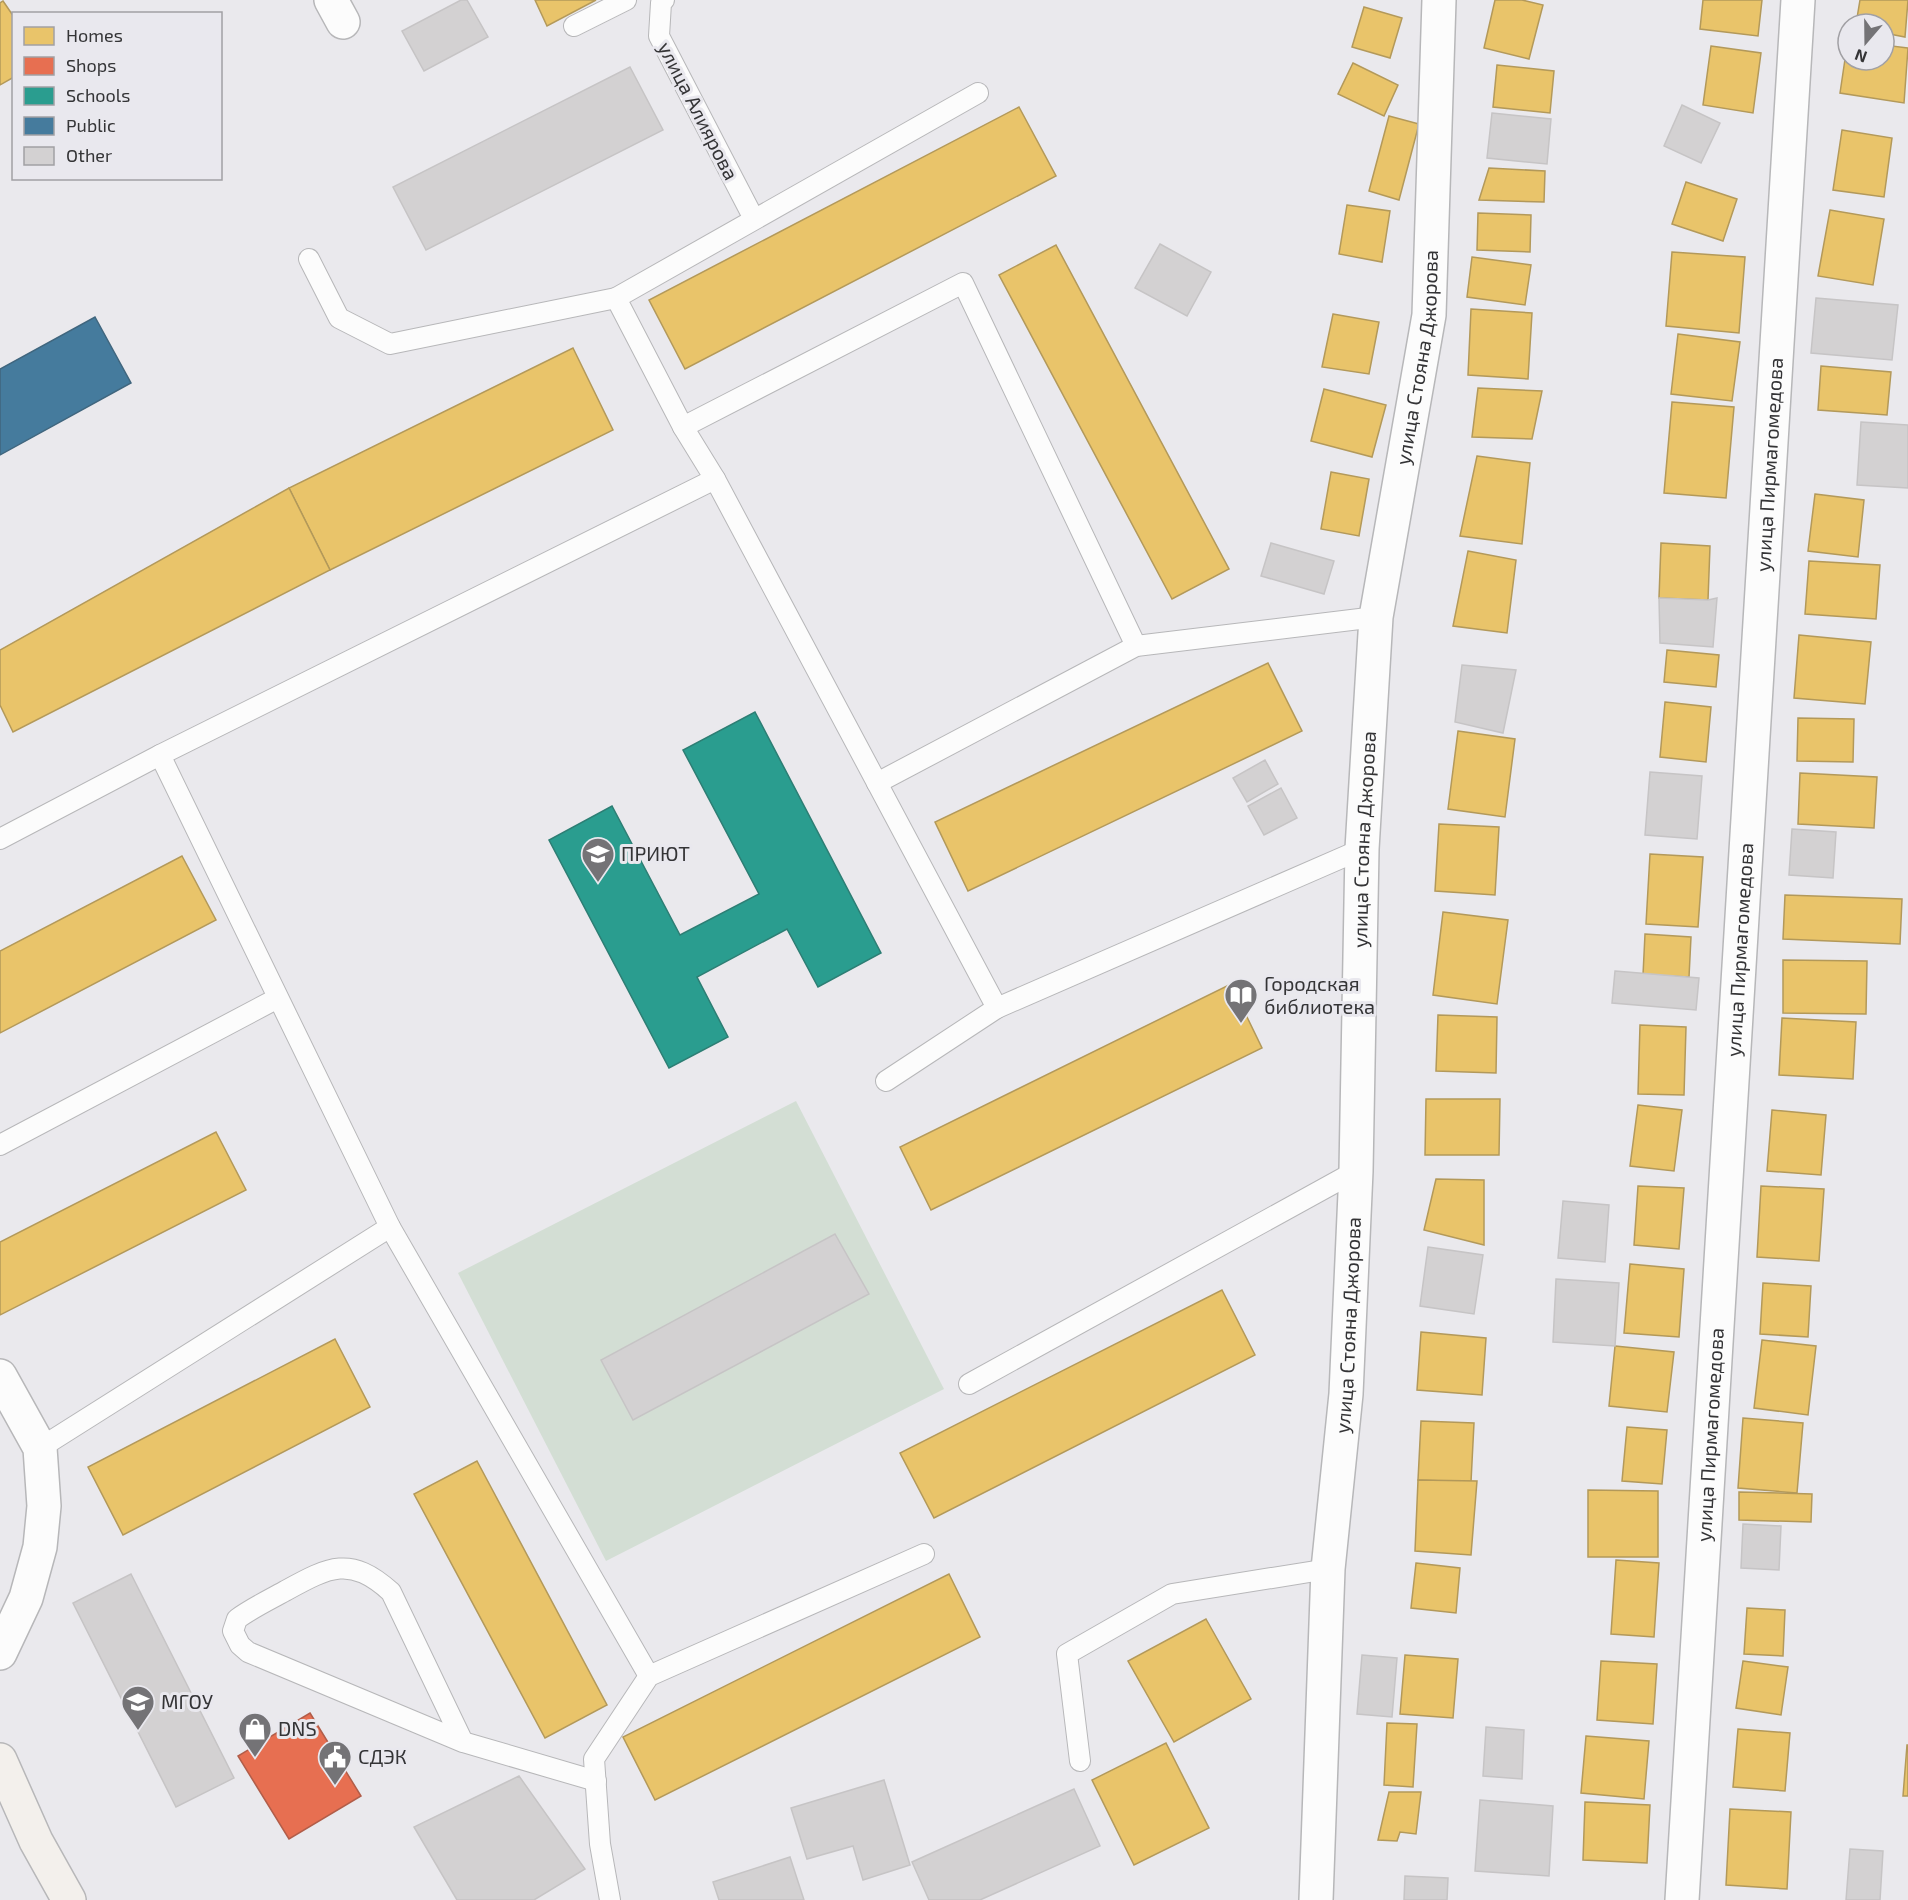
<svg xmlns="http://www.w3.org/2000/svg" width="1908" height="1900" font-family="'Exo 2',sans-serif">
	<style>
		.green { fill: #d3ded4 }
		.homes { fill: #e9c46a; stroke: #b3995a; stroke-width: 1.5 }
		.shops { fill: #e76f51; stroke: #b15d49; stroke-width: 1.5 }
		.schools { fill: #2a9d8f; stroke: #2d7e74; stroke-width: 1.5 }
		.public { fill: #457b9d; stroke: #40667e; stroke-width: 1.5 }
		.building { fill: #d3d1d2; stroke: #c6c4c5; stroke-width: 1.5 }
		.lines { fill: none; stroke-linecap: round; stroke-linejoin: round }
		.service-casing { stroke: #b7b7b9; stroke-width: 22 }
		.minor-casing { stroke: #b7b7b9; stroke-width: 36 }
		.secondary-casing { stroke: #b7b7b9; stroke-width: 36 }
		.service { stroke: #fcfcfc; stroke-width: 20 }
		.minor { stroke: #fcfcfc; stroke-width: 33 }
		.secondary { stroke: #f3f0ec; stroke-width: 33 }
		.labels { text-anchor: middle; stroke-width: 6; stroke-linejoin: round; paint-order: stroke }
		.street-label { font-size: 20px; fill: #343436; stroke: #e9e8ee }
		.poi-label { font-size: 20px; fill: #343436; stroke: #e9e8ee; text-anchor: start }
	</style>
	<rect width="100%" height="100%" fill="#eae9ed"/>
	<polygon class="green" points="796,1101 944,1389 606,1561 458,1273"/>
	<g class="homes">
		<polygon points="535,0 596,0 547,26"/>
		<polygon points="1495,0 1522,0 1543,5 1529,59 1484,48"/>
		<polygon points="1703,0 1762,0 1758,36 1700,29"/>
		<polygon points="1860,0 1908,0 1905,37 1884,33 1884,24 1856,24"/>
		<polygon points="3,1 14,17 14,77 0,85 0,3"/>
		<polygon points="1364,7 1402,18 1390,58 1352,47"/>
		<polygon points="1848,39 1848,60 1884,60 1884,45 1908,48 1904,103 1840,93"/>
		<polygon points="1711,46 1761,53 1753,113 1703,105"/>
		<polygon points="1353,63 1398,85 1384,116 1338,94"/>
		<polygon points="1497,65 1554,71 1550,113 1493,107"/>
		<polygon points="1019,107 1056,176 685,369 649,300"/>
		<polygon points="1389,116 1419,124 1399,200 1369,191"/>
		<polygon points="1842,130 1892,138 1884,197 1833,190"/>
		<polygon points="1489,168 1545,171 1544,202 1479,200"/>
		<polygon points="1686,182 1737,199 1723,241 1672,224"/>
		<polygon points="1347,205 1390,211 1382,262 1339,254"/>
		<polygon points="1830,210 1884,219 1873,285 1818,276"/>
		<polygon points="1478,213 1531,215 1530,252 1477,250"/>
		<polygon points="1056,245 1229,569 1172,599 999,275"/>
		<polygon points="1672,252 1745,257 1739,333 1666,326"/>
		<polygon points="1472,257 1531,265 1525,305 1467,297"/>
		<polygon points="1471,309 1532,313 1528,379 1468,375"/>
		<polygon points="1333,314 1379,322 1369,374 1322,367"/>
		<polygon points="1678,334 1740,342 1732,401 1671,394"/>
		<polygon points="573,348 613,430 330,570 289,488"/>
		<polygon points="1821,366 1891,372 1887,415 1818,410"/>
		<polygon points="1478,388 1542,391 1532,439 1472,437"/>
		<polygon points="1324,389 1386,405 1372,457 1311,441"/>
		<polygon points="1672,402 1734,407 1726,498 1664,493"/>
		<polygon points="1477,456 1530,463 1522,544 1460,536"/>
		<polygon points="1331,472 1369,479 1359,536 1321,529"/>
		<polygon points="289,488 330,570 13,732 0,705 0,650"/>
		<polygon points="1815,494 1864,500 1858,557 1808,551"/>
		<polygon points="1661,543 1710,546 1708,600 1659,598"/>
		<polygon points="1468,551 1516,560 1507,633 1453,626"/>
		<polygon points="1809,561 1880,565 1876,619 1805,614"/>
		<polygon points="1799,635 1871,642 1865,704 1794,698"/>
		<polygon points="1667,650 1719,655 1716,687 1664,682"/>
		<polygon points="1268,663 1302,731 968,891 935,822"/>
		<polygon points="1665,702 1711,707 1706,762 1660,757"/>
		<polygon points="1798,718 1854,719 1853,762 1797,761"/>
		<polygon points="1458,731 1515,739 1505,817 1448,809"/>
		<polygon points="1800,773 1877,777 1874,828 1798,824"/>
		<polygon points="1439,824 1499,827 1495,895 1435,891"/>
		<polygon points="1650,854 1703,857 1698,927 1646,924"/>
		<polygon points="182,856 216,920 0,1033 0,951"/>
		<polygon points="1785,895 1902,899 1900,944 1783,939"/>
		<polygon points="1443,912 1508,920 1497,1004 1433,995"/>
		<polygon points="1645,934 1691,937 1689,977 1643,975"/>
		<polygon points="1783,960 1867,961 1866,1014 1783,1013"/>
		<polygon points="1231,984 1262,1048 931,1210 900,1147"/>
		<polygon points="1438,1015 1497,1017 1496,1073 1436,1071"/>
		<polygon points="1782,1018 1856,1022 1853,1079 1779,1075"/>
		<polygon points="1640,1025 1686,1027 1684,1095 1638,1094"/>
		<polygon points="1426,1099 1500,1099 1499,1155 1425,1155"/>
		<polygon points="1638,1105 1682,1110 1674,1171 1630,1166"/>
		<polygon points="1772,1110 1826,1115 1821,1175 1767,1171"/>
		<polygon points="216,1132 246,1190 0,1315 0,1242"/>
		<polygon points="1436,1179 1484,1180 1484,1245 1424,1230"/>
		<polygon points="1638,1186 1684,1188 1679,1249 1634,1245"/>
		<polygon points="1761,1186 1824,1189 1819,1261 1757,1257"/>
		<polygon points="1630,1264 1684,1269 1679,1337 1624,1333"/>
		<polygon points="1763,1283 1811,1286 1808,1337 1760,1334"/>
		<polygon points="1222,1290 1255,1355 934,1518 900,1453"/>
		<polygon points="1421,1332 1486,1338 1482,1395 1417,1390"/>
		<polygon points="335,1339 370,1407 123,1535 88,1467"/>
		<polygon points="1762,1340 1816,1346 1808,1415 1754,1408"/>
		<polygon points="1615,1346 1674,1352 1667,1412 1609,1406"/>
		<polygon points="1743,1418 1803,1423 1797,1493 1738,1488"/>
		<polygon points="1421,1421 1474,1423 1471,1482 1418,1480"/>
		<polygon points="1627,1427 1667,1430 1662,1484 1622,1481"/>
		<polygon points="477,1461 607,1705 545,1738 414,1494"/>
		<polygon points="1418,1480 1477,1481 1471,1555 1415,1551"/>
		<polygon points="1588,1490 1658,1491 1658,1557 1588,1557"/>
		<polygon points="1739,1492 1812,1494 1811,1522 1739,1520"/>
		<polygon points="1616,1560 1659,1563 1654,1637 1611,1634"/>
		<polygon points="1416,1563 1460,1568 1456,1613 1411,1608"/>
		<polygon points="949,1574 980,1637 655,1800 623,1737"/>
		<polygon points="1747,1608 1785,1610 1783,1656 1744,1654"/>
		<polygon points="1206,1619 1251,1699 1174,1742 1128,1661"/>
		<polygon points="1405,1655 1458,1659 1453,1718 1400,1714"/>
		<polygon points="1601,1661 1657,1664 1653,1724 1597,1720"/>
		<polygon points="1743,1661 1788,1667 1781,1715 1736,1708"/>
		<polygon points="1387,1723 1417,1724 1413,1787 1384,1785"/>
		<polygon points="1738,1729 1790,1733 1785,1791 1733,1787"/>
		<polygon points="1586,1736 1649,1741 1644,1799 1581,1793"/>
		<polygon points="1166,1743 1209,1828 1134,1865 1092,1780"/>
		<polygon points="1907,1745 1908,1745 1908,1796 1903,1796"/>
		<polygon points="1389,1792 1421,1792 1416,1834 1400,1832 1397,1841 1378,1840"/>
		<polygon points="1585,1802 1650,1805 1647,1863 1583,1860"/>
		<polygon points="1730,1809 1791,1812 1787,1889 1726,1885"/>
	</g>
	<polygon class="shops" points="310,1713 361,1796 289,1839 238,1756"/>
	<polygon class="schools" points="755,712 881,953 818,987 787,929 697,977 728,1037 669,1068 549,840 612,806 680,935 759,894 683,750"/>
	<polygon class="public" points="95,317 131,383 0,455 0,369"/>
	<g class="building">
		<polygon points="461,0 467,0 488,37 424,71 402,31"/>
		<polygon points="630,67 663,130 426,250 393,187"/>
		<polygon points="1682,105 1720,123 1701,163 1664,146"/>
		<polygon points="1492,113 1551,119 1547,164 1487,158"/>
		<polygon points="1160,244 1211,272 1187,316 1135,288"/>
		<polygon points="1816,298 1898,305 1892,360 1811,353"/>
		<polygon points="1861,422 1908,425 1908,488 1857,485"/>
		<polygon points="1271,543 1334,561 1324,594 1261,576"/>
		<polygon points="1659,598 1708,600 1717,598 1713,647 1660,643"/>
		<polygon points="1462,665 1516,670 1503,733 1455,722"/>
		<polygon points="1265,760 1278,784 1247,802 1233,778"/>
		<polygon points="1650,772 1702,776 1697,839 1645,835"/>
		<polygon points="1281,788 1297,818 1264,835 1248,806"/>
		<polygon points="1792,829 1836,832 1833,878 1789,875"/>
		<polygon points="1615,971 1699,978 1696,1010 1612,1003"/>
		<polygon points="1563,1201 1609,1205 1605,1262 1558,1258"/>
		<polygon points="835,1234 869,1294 633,1420 601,1360"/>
		<polygon points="1428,1247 1483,1255 1474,1314 1420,1306"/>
		<polygon points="1556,1279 1619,1283 1615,1346 1553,1342"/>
		<polygon points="1743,1524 1781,1526 1779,1570 1741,1568"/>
		<polygon points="131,1574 234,1778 176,1807 73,1603"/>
		<polygon points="1362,1655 1397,1658 1392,1717 1357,1714"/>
		<polygon points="1486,1727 1524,1730 1522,1779 1483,1776"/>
		<polygon points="519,1776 585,1869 534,1900 457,1900 414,1827"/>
		<polygon points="884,1780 910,1865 863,1880 853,1846 807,1859 791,1808"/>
		<polygon points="1074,1789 1100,1846 980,1900 929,1900 912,1862"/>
		<polygon points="1480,1800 1553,1806 1549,1876 1475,1871"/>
		<polygon points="1850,1849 1883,1851 1880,1900 1846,1900"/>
		<polygon points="790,1857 804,1900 719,1900 713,1882"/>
		<polygon points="1405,1876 1448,1878 1447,1900 1404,1900"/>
	</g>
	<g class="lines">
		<defs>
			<g id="service">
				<polyline points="664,0 661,3 659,36 754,219"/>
				<polyline points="574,26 626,0"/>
				<polyline points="309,259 339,318 390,344 616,298"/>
				<polyline points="683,427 963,283 1136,646"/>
				<polyline points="715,479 997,1008 1362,849"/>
				<polyline points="877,783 1136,646 1376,617"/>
				<polyline points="0,839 160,755"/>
				<polyline points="886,1081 997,1008"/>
				<polyline points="0,1145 276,999"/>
				<polyline points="969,1384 1356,1171"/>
				<polyline points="40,1448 390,1227"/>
				<polyline points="649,1676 390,1227 160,755 715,479 683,427 616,298 978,93"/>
				<path d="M463,1742L391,1592C350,1555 329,1567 285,1591C269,1600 252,1608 237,1619L233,1631L240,1645L248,1652L463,1742L596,1781"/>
				<polyline points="1080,1761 1067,1654 1172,1594 1328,1569"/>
				<polyline points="610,1900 600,1844 594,1759 649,1676 924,1554"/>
			</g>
			<g id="minor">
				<polyline points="331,0 343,22"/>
				<polyline points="0,1376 40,1448 44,1506 40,1547 26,1598 0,1653"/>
				<path id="s1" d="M1316,1900L1328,1569L1346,1394L1356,1171L1362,849L1376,617L1429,315L1439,0"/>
				<path id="s2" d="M1682,1900L1798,0"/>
			</g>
			<polyline id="secondary" points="0,1760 36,1841 69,1900"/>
		</defs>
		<use href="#service" class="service-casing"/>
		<use href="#minor" class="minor-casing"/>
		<use href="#secondary" class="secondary-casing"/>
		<use href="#service" class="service"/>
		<use href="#minor" class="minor"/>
		<use href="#secondary" class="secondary"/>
	</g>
	<defs>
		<symbol id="school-pin" viewBox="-11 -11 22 30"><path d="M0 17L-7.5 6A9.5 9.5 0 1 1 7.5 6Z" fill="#747376" stroke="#e9e8ee"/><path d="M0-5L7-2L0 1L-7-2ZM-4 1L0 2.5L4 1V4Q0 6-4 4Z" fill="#fff"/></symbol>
		<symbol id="library-pin" viewBox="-11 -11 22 30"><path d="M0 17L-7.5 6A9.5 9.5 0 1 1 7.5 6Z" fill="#747376" stroke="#e9e8ee"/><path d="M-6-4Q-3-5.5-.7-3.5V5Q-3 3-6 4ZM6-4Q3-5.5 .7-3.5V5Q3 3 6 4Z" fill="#fff"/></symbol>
		<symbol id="university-pin" viewBox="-11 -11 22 30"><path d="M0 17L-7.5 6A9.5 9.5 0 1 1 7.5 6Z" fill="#747376" stroke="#e9e8ee"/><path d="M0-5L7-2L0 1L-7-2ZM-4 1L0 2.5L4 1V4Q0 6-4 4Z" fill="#fff"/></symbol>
		<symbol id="shop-pin" viewBox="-11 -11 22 30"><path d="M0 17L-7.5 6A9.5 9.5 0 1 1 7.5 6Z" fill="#747376" stroke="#e9e8ee"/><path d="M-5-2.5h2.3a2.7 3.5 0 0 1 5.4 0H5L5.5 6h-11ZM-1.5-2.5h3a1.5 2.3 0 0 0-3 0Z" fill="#fff"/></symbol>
		<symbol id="civic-pin" viewBox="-11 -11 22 30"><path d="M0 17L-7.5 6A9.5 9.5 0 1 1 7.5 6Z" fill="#747376" stroke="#e9e8ee"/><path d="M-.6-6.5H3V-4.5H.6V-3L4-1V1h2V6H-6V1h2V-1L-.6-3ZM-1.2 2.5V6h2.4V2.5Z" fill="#fff"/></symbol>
	</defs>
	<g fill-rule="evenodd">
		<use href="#school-pin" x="579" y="835" width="38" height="52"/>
		<use href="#library-pin" x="1222" y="976" width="38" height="52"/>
		<use href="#university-pin" x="119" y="1683" width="38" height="52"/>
		<use href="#shop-pin" x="236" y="1710" width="38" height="52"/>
		<use href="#civic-pin" x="316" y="1738" width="38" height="52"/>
	</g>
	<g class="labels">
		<g class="street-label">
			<text transform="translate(698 111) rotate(63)" y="7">улица Алиярова</text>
			<text dy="7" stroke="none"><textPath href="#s1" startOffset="1548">улица Стояна Джорова</textPath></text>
			<text dy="7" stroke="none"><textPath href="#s2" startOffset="1438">улица Пирмагомедова</textPath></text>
			<text dy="7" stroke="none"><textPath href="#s1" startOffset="1062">улица Стояна Джорова</textPath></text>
			<text dy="7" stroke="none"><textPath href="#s2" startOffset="952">улица Пирмагомедова</textPath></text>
			<text dy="7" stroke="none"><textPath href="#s1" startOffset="576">улица Стояна Джорова</textPath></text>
			<text dy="7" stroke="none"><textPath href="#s2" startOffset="466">улица Пирмагомедова</textPath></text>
		</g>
		<g class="poi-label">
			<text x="621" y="861">ПРИЮТ</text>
			<text x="1264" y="991">Городская<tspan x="1264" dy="23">библиотека</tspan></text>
			<text x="161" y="1709">МГОУ</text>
			<text x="278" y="1736">DNS</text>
			<text x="358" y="1764">СДЭК</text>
		</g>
	</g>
	<rect x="12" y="12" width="210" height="168" fill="#e9e8ee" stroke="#a1a0a4" stroke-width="1.5"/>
	<rect x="24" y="27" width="30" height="18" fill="#e9c46a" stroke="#a1a0a4" stroke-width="1.5"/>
	<text x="66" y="42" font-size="18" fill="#343436">Homes</text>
	<rect x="24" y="57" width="30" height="18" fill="#e76f51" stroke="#a1a0a4" stroke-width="1.5"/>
	<text x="66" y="72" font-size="18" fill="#343436">Shops</text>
	<rect x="24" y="87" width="30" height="18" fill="#2a9d8f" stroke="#a1a0a4" stroke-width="1.5"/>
	<text x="66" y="102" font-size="18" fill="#343436">Schools</text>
	<rect x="24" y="117" width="30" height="18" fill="#457b9d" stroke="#a1a0a4" stroke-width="1.5"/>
	<text x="66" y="132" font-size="18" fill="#343436">Public</text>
	<rect x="24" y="147" width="30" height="18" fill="#d3d1d2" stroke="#a1a0a4" stroke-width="1.5"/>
	<text x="66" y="162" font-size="18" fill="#343436">Other</text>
	<g transform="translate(1866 42) rotate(200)"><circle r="28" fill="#e9e8ee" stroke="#a1a0a4" stroke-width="1.5"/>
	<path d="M0-4.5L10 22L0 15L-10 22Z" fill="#747376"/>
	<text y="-9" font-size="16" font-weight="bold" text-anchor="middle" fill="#343436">N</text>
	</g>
</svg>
